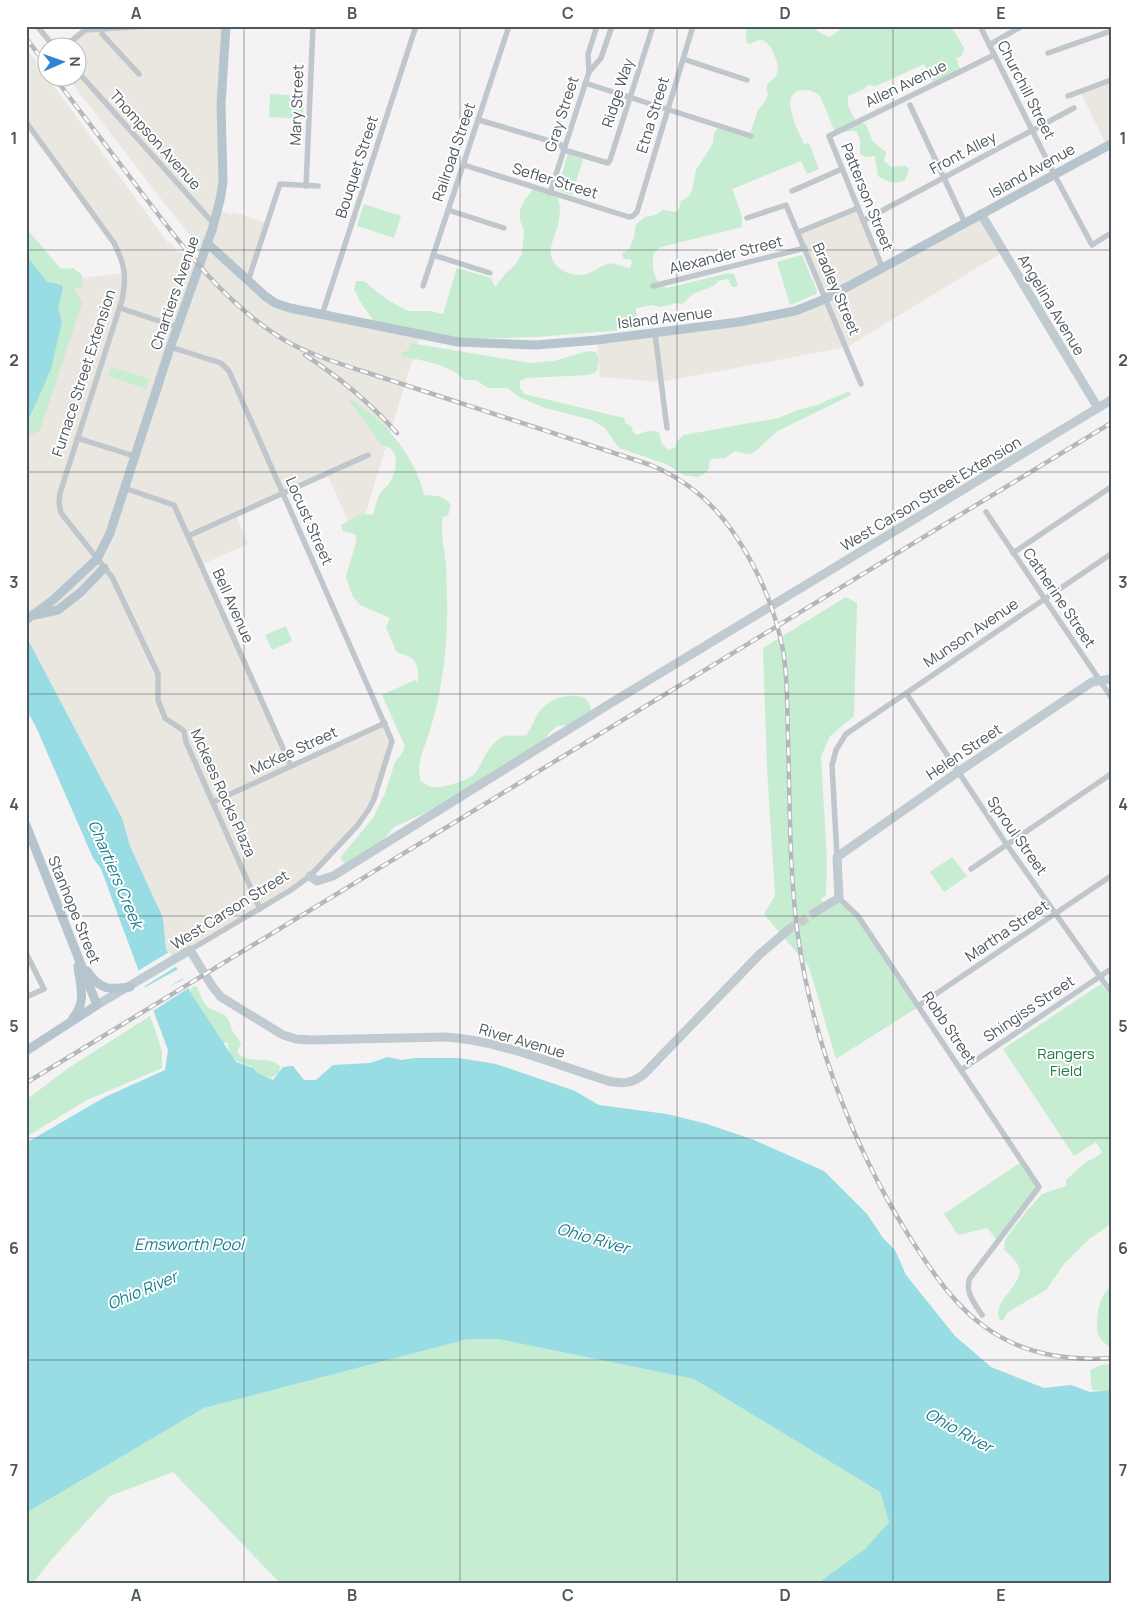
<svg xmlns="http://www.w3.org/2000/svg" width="1137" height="1609" font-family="Manrope,sans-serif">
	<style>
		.commercial { fill: #eae6e0 }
		.green { fill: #c6ecd1 }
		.water { fill: #98dce4 }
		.pier { fill: #f4f2f2 }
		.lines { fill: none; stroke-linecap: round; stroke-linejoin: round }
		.secondary-tunnel { stroke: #cacbcd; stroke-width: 9; stroke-dasharray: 9 4.5; stroke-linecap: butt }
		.street { stroke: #bfc7cd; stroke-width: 5.5 }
		.secondary { stroke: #c0cad1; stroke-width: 9 }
		.primary { stroke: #b5c4cd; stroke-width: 9 }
		.rail-casing { stroke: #b5b8bb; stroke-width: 4.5 }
		.rail { stroke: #fff; stroke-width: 2.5; stroke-dasharray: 8; stroke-linecap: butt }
		.grid { fill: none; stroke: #4c575e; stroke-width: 1; stroke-opacity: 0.55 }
		.labels { text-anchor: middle; stroke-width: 4; stroke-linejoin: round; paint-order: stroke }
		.street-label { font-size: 15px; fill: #4c575e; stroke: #fff }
		.park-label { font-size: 15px; fill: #227945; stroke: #fff }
		.water-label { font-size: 16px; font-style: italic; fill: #1b7e8b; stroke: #fff }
		.neatline { fill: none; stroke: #4c575e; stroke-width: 2 }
		.grid-label { font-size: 16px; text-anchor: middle; font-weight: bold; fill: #4c575e }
	</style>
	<rect width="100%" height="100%" fill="#f4f2f2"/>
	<g class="commercial">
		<polygon points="147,26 226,26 223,182 217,210 232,215 233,212 267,223 248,281 275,303 420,335 357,541 327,474 236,515 248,544 201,565 290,766 385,723 392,741 369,809 310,876 173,961 166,949 163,918 130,846 122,818 26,636 26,424 47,282 125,273 122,259 26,122 26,48 168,243 170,242 177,252 187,255 198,267 202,256 192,244 192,237 175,217 68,78 78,78 78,48 63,47 85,30"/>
		<polygon points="1111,80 1111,144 1107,146 1080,91"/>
		<polygon points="858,208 882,267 981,214 1003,252 847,347 661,382 600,377 597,340 739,322 824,299 799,232"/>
	</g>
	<g class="green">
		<path d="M748,26C767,26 786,24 805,26C815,27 821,35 830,37L846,26H947L954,31L964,48L962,56L956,58L961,71L934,84L924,64L876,86L868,85L862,90L848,96V105L854,118L866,125L873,142L886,152L884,161L891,167L906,166L909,170L905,180C894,185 888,182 878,176L875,156L866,157L860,154V139L856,131L835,132L820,96C812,90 807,89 798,91C780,97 799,133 804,144L809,143L819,169L807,174L801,161L732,189L742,216V227L661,247L654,252C651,265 653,283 667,288L729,273L734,274L738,285L736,287H732L728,279L718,281C712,290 700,289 692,295C688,298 686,301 682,304L676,303L661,307L653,305L636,308L637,324L634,329L537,337L460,339L374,321L361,303L354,289L356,281H364L386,299L408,311H430L443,314L457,268L491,278L495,287L505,274L515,265L522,254L524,230L520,221V210L524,201L533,189L558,198C561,207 560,215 558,224C555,240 543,253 558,267C564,272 571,275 579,275C591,276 597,267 608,264C616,262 622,268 630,268L632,262L630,259H624L622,254L630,248L634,237L636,224L645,217L655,215L663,210L676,212L679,209L681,201L689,196L692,190L696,170L710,148L713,143L714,133L718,128L749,137L758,110L764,103L768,95C762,80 776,83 778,70C778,61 771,41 761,40C756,40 753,43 749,44L747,43L746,32Z"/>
		<polygon points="270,94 304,96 303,119 269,117"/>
		<polygon points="568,154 583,159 572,195 557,190"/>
		<polygon points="364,204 401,216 394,238 357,226"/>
		<polygon points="26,228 61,269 73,268 82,275 83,286 74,289 82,303 40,430 29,436 26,443 26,424 31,419 42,382 49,375 51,357 55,353 53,349 56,340 58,340 57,335 62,321 59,317 57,305 60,302 60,296 64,288 61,287 58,280 55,287 52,289 26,257"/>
		<polygon points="802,255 817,291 816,294 790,305 777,262"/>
		<path d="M410,343L530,363L554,361L588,351L596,352C600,360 599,364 596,372L588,375L527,378L520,381V388L524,394L624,418L625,423L631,426L633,432L637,435C646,432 650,428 659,433L662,444L668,450L675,448L679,439L684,435L778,418L798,410L817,405L847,392H850L851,395L778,431L753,453L746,454L735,451L725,458L712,459L709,463V468L705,473L698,477L684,475L666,464L619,448L605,428L592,420L545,408L521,398L507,388H488L476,380H464C450,364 422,361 402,356L401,353L409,350Z"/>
		<polygon points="111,367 149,379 146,389 108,376"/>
		<path d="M347,397C383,419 414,453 424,495C436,496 445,495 451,506L448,515L443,517C440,532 445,551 446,567C448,607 448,649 440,689C438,703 434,716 430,730C425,747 415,764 421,781C424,783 428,786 431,787C442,789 472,780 477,771C484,759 489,744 502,737C509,734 518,737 526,735C532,728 534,719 539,712C547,701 563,694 577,696C586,697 590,702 591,711L570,725L557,726L548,734L542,746L460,797L394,827L376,848L347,865L340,858L373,818L385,793L395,762L401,755L405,746L382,695L415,680L417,682C420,673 418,660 408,656C404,654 400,654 396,651L386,627L390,618L360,605L353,597L346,577L358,535L343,531L341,525C352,520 360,511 373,515C375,508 377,498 381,492C383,489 387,487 389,484C397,470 402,448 381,445Z"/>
		<polygon points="846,597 857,603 854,716 830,736 821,756 827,862 826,895 821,899 828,910 843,901 848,905 918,1007 836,1059 809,967 764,914 775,896 767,767 763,648"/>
		<polygon points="286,626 292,641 272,650 265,635"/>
		<polygon points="952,857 967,876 944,892 930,872"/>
		<path d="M1101,984L1111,998V1224L1089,1239L1064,1264L1046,1290L1008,1312L1003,1320H1000C990,1302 1025,1284 1019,1267C1017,1261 1008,1254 1004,1249L1005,1240L1025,1213L1042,1194L1066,1186V1180L1086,1162L1098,1156L1102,1152L1096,1142L1074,1156L1003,1049Z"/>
		<path d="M196,986C200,992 201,999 205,1004C210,1011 220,1011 225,1016C230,1020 230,1025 232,1030C235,1035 239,1038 241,1044L237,1052C249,1066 266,1054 280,1066L279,1073L271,1078L257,1074L251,1066C236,1062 230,1060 228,1043H219L191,995V988Z"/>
		<polygon points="150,1016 162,1051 162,1068 87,1100 26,1137 26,1100 70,1067"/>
		<polygon points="1021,1162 1038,1187 997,1240 987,1228 958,1235 944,1214"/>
		<path d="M1111,1287V1349C1106,1344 1099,1339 1098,1333C1095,1321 1099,1293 1111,1287Z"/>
		<polygon points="468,1339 498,1339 694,1379 880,1492 889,1522 865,1549 818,1583 280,1583 173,1472 110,1496 50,1561 33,1583 26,1583 26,1513 204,1408"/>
		<polygon points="1111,1364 1111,1391 1092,1390 1090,1370 1101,1365"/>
	</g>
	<g class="water">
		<polygon points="26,255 47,282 59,284 63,287 58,309 62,322 51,369 26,426 26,355 28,351"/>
		<polygon points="26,636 122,818 130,846 163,918 166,949 194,998 236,1062 253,1068 257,1073 273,1080 283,1067 293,1066 304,1080 316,1080 333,1065 370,1063 388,1057 401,1060 416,1058 459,1058 496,1064 575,1091 599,1105 667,1114 707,1124 754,1140 824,1171 867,1214 883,1238 895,1250 906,1275 955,1336 991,1367 1044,1388 1071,1385 1090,1392 1111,1390 1111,1583 818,1583 865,1549 889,1522 880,1492 694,1379 498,1339 468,1339 204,1408 26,1513 26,1143 105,1097 165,1070 168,1050 101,869 93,858 36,727 26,709"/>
	</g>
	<g class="pier">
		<polygon points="169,952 177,966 142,988 136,972"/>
		<polygon points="180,968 185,977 169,987 186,978 190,987 153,1011 142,989"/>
	</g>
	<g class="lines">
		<polyline class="secondary-tunnel" points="788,930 817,911"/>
		<g class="street">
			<polyline points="37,26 55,48"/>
			<polyline points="980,26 1054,174 1092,245 1111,233"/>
			<polyline points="102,29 102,34 139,74"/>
			<polyline points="989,45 1022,26"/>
			<polyline points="63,48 85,30 147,26"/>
			<polyline points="1048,53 1111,31"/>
			<polyline points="683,59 747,80"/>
			<polyline points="78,72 214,224"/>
			<polyline points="589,72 601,58 612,26"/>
			<polyline points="585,83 751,136"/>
			<polyline points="1068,96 1111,80"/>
			<polyline points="910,105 965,223"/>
			<polyline points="479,120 560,144 564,150 608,163 610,160 653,26"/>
			<path d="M26,122L114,243C125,265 127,276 122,300L60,493L59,503L61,513L112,577L158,674V700L165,718L184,731L186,742L260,909"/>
			<polyline points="464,165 629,217 633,216 637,212 693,26"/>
			<polyline points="306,186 313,26"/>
			<polyline points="792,191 842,169"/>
			<polyline points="550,193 589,72 588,54 597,26"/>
			<polyline points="448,210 504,228"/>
			<polyline points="747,218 786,205 861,384"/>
			<polyline points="863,221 1074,108"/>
			<polyline points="799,232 858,208"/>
			<polyline points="433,255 490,273"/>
			<polyline points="882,267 829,136 994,55"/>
			<polyline points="248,281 280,184 318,186"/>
			<polyline points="423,286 509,26"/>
			<polyline points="653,286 805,248"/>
			<polyline points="120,308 177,327"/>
			<polyline points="322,315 416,26"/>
			<polyline points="655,334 667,428"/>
			<polyline points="170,347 221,363 229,371 392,741 374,799 369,809 357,826 310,876 291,890 190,950"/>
			<polyline points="77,438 134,456"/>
			<polyline points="124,488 174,505 291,766"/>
			<polyline points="986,512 1111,697"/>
			<polyline points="188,536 368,455"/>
			<polyline points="1013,553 1111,487"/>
			<polyline points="906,693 1007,845 1111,992"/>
			<polyline points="213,802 385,723"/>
			<polyline points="837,857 832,765 836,750 846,734 1111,554"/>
			<polyline points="971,869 1111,774"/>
			<path d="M839,898L858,916L1039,1187L970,1278C964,1291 975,1304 982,1315"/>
			<polyline points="26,953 44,989 26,997"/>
			<polyline points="918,1006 1111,876"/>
			<polyline points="961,1070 1111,969"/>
		</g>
		<g class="secondary">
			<polyline points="981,214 1098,408"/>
			<polyline points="310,876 317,881 333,876 611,703 1111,400"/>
			<polyline points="817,911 839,898 837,857 958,772 1092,682 1111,679"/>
			<path d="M97,1005L190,950L212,986L221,997L283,1035L296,1039L310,1040L445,1037C499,1040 556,1065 608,1081C622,1084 632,1084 644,1074L759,955L788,930"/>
		</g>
		<g class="primary">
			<polyline points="207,243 265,296 275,303 290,308 458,342 536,345 597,340 739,322 795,311 825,299 1111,144"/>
			<polyline points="35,615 58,610 81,592 104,568"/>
			<polyline points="26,620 53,600 97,559 110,533 169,351 212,230 220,200 223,182 221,104 226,26"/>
			<polyline points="26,825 97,1005 26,1051"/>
			<path d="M87,971C100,990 109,990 130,987"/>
			<path d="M73,1018C87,1002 80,985 78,966"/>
		</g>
		<defs>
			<g id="rail">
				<polyline points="26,38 48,67"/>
				<path d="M55,78C87,120 119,163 151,205C188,254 228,305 281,338C305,353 335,362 362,371L651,465C705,488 734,526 759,577C770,600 778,625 783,650C788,679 787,709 788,738C790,804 789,871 798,936C813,1046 859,1162 920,1253C938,1280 958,1308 985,1327C1022,1354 1066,1361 1111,1358"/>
				<path d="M305,355C339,377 370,403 397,433"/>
				<polyline points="26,1083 1111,423"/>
			</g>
		</defs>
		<use href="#rail" class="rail-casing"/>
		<use href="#rail" class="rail"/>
	</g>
	<path class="grid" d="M244,26V1583M460,26V1583M677,26V1583M893,26V1583M26,250H1111M26,472H1111M26,694H1111M26,916H1111M26,1138H1111M26,1360H1111"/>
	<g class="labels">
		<g class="street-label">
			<text transform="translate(906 84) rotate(-26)" y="5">Allen Avenue</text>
			<text transform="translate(1026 90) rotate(63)" y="5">Churchill Street</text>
			<text transform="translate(618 93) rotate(-72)" y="5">Ridge Way</text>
			<text transform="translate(297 105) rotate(-88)" y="5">Mary Street</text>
			<text transform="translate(562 114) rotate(-72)" y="5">Gray Street</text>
			<text transform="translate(653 115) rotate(-73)" y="5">Etna Street</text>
			<text transform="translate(155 140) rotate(48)" y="5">Thompson Avenue</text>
			<text transform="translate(454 152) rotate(-71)" y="5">Railroad Street</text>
			<text transform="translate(963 153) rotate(-28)" y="5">Front Alley</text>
			<text transform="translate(357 167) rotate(-72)" y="5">Bouquet Street</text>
			<text transform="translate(1032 171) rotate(-29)" y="5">Island Avenue</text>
			<text transform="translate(555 181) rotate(17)" y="5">Sefler Street</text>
			<text transform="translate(867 197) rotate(68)" y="5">Patterson Street</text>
			<text transform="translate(726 255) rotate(-14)" y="5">Alexander Street</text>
			<text transform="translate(836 289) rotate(67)" y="5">Bradley Street</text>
			<text transform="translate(175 293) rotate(-71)" y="5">Chartiers Avenue</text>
			<text transform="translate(1051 305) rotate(59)" y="5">Angelina Avenue</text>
			<text transform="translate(665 318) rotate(-7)" y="5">Island Avenue</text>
			<text transform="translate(84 373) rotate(-72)" y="5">Furnace Street Extension</text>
			<text transform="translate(931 494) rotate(-31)" y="5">West Carson Street Extension</text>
			<text transform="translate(309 521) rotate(66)" y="5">Locust Street</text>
			<text transform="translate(1059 598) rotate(56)" y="5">Catherine Street</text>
			<text transform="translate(233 606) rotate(66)" y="5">Bell Avenue</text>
			<text transform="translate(971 633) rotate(-34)" y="5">Munson Avenue</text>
			<text transform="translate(294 751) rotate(-25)" y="5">McKee Street</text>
			<text transform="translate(964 752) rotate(-34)" y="5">Helen Street</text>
			<text transform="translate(223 793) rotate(66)" y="5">Mckees Rocks Plaza</text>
			<text transform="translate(1017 836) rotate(55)" y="5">Sproul Street</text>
			<text transform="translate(74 910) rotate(68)" y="5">Stanhope Street</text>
			<text transform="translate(230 910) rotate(-32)" y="5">West Carson Street</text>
			<text transform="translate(1007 931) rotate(-34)" y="5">Martha Street</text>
			<text transform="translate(1029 1009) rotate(-34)" y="5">Shingiss Street</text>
			<text transform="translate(949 1028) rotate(56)" y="5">Robb Street</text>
			<text transform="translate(522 1041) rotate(16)" y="5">River Avenue</text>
		</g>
		<g class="park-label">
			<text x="1066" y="1059">Rangers<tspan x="1066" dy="17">Field</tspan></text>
		</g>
		<g class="water-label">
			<text transform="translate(116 874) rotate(67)" y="6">Chartiers Creek</text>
			<text transform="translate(593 1238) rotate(16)" y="6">Ohio River</text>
			<text x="189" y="1250">Emsworth Pool</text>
			<text transform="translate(142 1290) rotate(-23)" y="6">Ohio River</text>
			<text transform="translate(959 1430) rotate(29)" y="6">Ohio River</text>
		</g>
	</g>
	<rect width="1137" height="1609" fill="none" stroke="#ffffff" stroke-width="55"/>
	<g transform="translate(62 62) rotate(88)"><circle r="24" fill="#ffffff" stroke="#b7bcbf"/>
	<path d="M0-4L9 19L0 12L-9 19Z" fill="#2e86d2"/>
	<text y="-8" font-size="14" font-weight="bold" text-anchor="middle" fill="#4c575e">N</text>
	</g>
	<rect x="28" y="28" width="1082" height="1554" class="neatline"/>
	<g class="grid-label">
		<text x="136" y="19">A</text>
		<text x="352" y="19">B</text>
		<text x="568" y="19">C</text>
		<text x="785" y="19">D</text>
		<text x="1001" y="19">E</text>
		<text x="14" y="144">1</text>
		<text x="1123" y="144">1</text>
		<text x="14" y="366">2</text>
		<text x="1123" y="366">2</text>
		<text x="14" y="588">3</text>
		<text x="1123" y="588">3</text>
		<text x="14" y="810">4</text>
		<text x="1123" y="810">4</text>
		<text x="14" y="1032">5</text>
		<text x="1123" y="1032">5</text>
		<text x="14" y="1254">6</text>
		<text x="1123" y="1254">6</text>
		<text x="14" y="1476">7</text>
		<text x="1123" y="1476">7</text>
		<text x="136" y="1601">A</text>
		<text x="352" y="1601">B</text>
		<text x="568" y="1601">C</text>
		<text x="785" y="1601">D</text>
		<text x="1001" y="1601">E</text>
	</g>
</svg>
